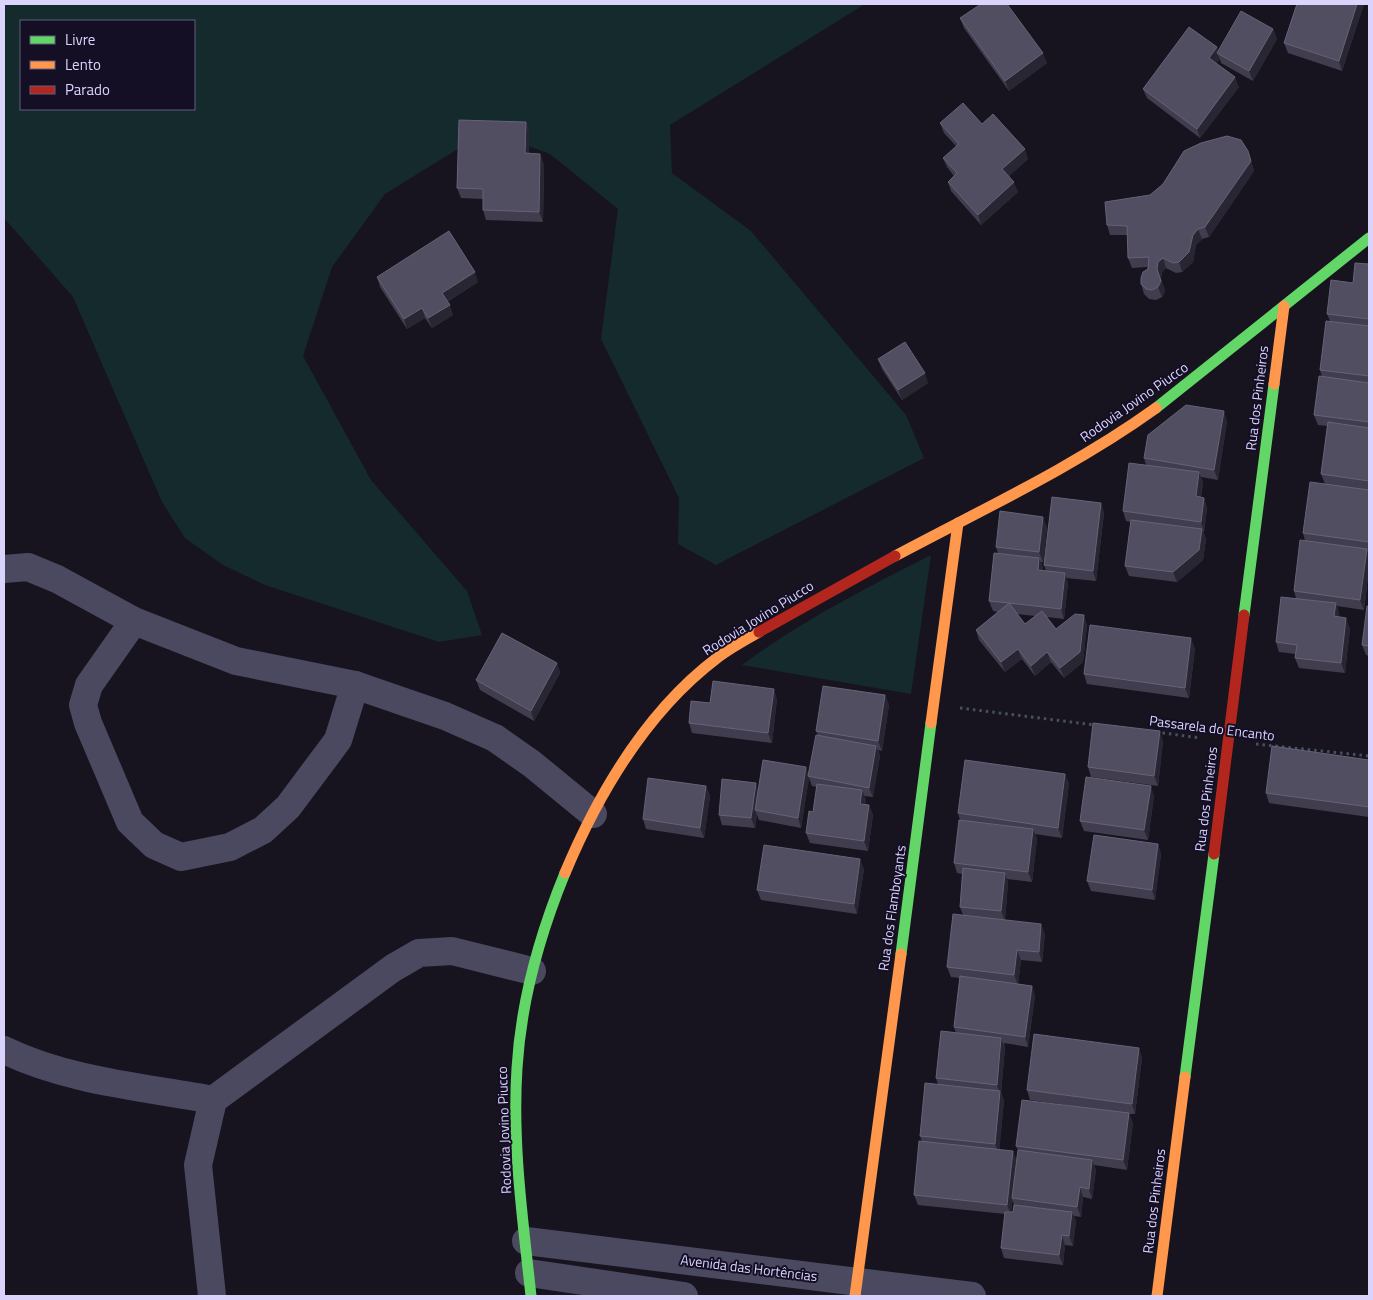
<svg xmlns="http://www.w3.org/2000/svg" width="1373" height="1300" font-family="'Titillium Web',sans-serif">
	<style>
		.green { fill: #142a2c; fill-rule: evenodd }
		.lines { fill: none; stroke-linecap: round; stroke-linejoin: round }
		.path { stroke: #46515f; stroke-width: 3; stroke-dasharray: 2.5 4; stroke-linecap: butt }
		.street { stroke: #4b4960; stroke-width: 28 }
		.fast { stroke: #63d668; stroke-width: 11 }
		.slow { stroke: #ff974d; stroke-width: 11 }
		.jam { stroke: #b3261e; stroke-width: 11 }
		.wall { fill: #413d4e; fill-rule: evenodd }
		.shaded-wall { fill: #292633 }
		.building { fill: #514e61; stroke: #666379 }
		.labels { text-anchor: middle; stroke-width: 4; stroke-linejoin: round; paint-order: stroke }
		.street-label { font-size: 14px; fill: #dad4fd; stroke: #140f24 }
	</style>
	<rect width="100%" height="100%" fill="#17141f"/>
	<g class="green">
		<path d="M4,4H865L670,125L672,173L751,231L906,415L924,458L716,565L678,544L679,498L601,339L618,209L550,154L506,138L461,147L385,194L332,267L303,356L371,480L467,591L482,635L439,642L265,585L223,565L185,538L162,502L73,297L4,218ZM21,21H194V109H21Z"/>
		<path d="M931,555L911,694L742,665C801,621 866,588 931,555Z"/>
	</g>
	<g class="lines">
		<g class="path">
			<polyline points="960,708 1095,725"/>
			<polyline points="1156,732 1200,738"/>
			<polyline points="1256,744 1369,756"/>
		</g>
		<g class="street">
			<polyline points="4,569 28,567 57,579 134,621 236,661 355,685 445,716 495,738 532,764 593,814"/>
			<polyline points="134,621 89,685 83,705 88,723 130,822 154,845 181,857 230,847 263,830 288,807 338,740 355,685"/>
			<path d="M4,1050C68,1081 143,1087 213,1100"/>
			<polyline points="526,1241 972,1296"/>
			<polyline points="529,1273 684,1296"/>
			<polyline points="212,1296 198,1165 213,1100 393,968 419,953 452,951 532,971"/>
		</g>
		<g class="fast">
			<polyline points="1156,408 1369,238"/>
			<polyline points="1244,615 1274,384"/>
			<polyline points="901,954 931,723"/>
			<polyline points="1185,1077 1214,854"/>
			<path d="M531,1296C523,1221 512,1144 517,1068C521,1001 540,934 565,873"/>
		</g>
		<g class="slow">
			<polyline points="1274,384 1284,306"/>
			<path d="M895,556C983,509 1074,467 1156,408"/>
			<polyline points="931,723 958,523"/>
			<path d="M565,873C599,792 647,711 717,658C730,648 745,640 759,632"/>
			<polyline points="855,1296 901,954"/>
			<polyline points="1157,1296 1185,1077"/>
		</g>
		<g class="jam">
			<polyline points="759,632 895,556"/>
			<polyline points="1214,854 1244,615"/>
		</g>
	</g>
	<g class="wall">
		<polygon points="1297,4 1364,4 1342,71 1288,53 1284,43"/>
		<polygon points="960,18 1047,63 1009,91 964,28"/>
		<polygon points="1273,29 1277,39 1253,81 1221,63 1220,59 1216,63 1239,87 1200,138 1147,98 1143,89 1217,47 1218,51"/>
		<polygon points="526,122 529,132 529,154 544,164 543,222 486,220 483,210 483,199 461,198 457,188"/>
		<polygon points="940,123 982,124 1028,159 1009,176 1018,192 981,225 951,191 948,182 954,176 947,167 943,158 956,146 944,133"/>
		<polygon points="1248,151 1254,171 1209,237 1202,239 1196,245 1193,262 1182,272 1176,273 1166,268 1162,272 1161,279 1165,291 1162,297 1156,300 1149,299 1144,294 1141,284 1148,267 1132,268 1128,258 1128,235 1110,235 1107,225 1150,195"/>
		<polygon points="1369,264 1369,552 1368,551 1369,556 1369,568 1364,610 1337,606 1339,613 1339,617 1350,628 1345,673 1299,668 1295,658 1296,654 1279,652 1276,642 1296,598 1294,591 1305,541 1303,533 1325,484 1321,474 1327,426 1318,425 1314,415 1322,377 1320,370 1330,321 1327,314"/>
		<polygon points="377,277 478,282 447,302 453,315 432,328 425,318 407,329 380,287"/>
		<polygon points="878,359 928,383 902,400 882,369"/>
		<polygon points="1227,421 1218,480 1201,477 1203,482 1201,497 1204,498 1207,508 1204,532 1203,531 1206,539 1203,560 1177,582 1129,576 1125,566 1131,522 1126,521 1123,511 1146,465 1144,458"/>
		<path d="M1101,503L1104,513L1096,581L1066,578L1068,583L1064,619L1047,617L1056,629L1087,625L1083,662L1064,678L1051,662L1035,676L1022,659L1005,672L979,640L976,630L998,612L993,611L989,601L998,553L996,547L1047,527L1043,562H1041L1043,568L1042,571H1046L1044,565ZM1017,614L1035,616L1025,624Z"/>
		<polygon points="1369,606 1369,656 1366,655 1362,645"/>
		<polygon points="1195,648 1189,698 1087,684 1084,674"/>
		<polygon points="557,663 560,673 534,721 480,690 476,680"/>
		<polygon points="885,695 889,705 882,751 878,750 880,756 873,797 864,796 866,800 865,804 869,805 873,815 868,851 810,843 806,833 813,812 817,787 812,786 809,778 801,828 759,820 757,815 755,828 722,825 719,815 758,790 809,774 818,735 816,731"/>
		<polygon points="777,699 772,743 692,733 689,723 710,703"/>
		<polygon points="1163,741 1158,786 1091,777 1088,767"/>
		<polygon points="1369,760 1369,817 1269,803 1266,793"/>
		<path d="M1065,774L1069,784L1062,838L1035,834L1037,839L1032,882L1007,879L1008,883L1005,920L1045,934L1042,962L1021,960L1018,984L1032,986L1035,996L1028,1047L1004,1043L1005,1048L1001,1093L1004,1101L999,1150L1013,1151L1016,1161L1018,1150L1016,1146L1107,1111L1030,1100L1027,1090L1139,1048L1142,1058L1135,1114H1129L1133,1123L1127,1170L1094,1165L1096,1170L1092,1199L1083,1197L1081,1217L1074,1216L1076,1221L1073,1246L1065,1245L1063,1265L1004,1258L1001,1248L1005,1214L918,1205L914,1195L922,1142L920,1136L938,1085L936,1078L956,1033L954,1027L960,978L951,977L947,967L963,915L960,907L962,874L957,873L954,863L960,820L958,813ZM1012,1200L1014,1205L1013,1212H1011Z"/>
		<polygon points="706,786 710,796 704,838 646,829 643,819"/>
		<polygon points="1154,796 1148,840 1084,831 1080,821"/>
		<polygon points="1158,844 1161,854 1155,900 1091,891 1087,881"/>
		<polygon points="864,869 857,914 761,900 757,890"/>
	</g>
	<g class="shaded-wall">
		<polygon points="1357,4 1364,4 1342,71 1339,61"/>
		<polygon points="1273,29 1277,39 1253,81 1249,71"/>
		<polygon points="1217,47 1220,54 1217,53 1220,59 1213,68 1209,58"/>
		<polygon points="1043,53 1047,63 1009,91 1005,81"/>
		<polygon points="1235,77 1239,87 1200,138 1197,129"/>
		<polygon points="526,122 529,132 529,163 525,153"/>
		<polygon points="1025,149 1028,159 1006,179 1002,169"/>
		<polygon points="1248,151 1254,171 1209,237 1205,227"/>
		<polygon points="540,154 544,164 543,222 539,212"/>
		<polygon points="1014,182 1018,192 981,225 978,215"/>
		<polygon points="1198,229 1202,239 1196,245 1193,262 1182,272 1179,262 1193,235"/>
		<polygon points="1163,258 1166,268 1162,272 1161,279 1165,291 1162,297 1158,287 1157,269 1158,262"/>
		<polygon points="475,272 478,282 445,303 442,293"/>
		<polygon points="450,305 453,315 432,328 428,318"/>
		<polygon points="422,308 425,318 407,329 404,319"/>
		<polygon points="925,373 928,383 902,400 898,390"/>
		<polygon points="1224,411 1227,421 1218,480 1214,470"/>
		<polygon points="1199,472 1203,482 1199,506 1196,496"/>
		<polygon points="1204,498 1207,508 1204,532 1201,522"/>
		<polygon points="1101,503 1104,513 1096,581 1093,571"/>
		<polygon points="1043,517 1047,527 1043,562 1039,552"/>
		<polygon points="1202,529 1206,539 1203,560 1177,582 1173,572"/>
		<polygon points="1367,549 1369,556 1369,568 1364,610 1360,600"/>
		<polygon points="1039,558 1043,568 1042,580 1038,570"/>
		<polygon points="1065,573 1068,583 1064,619 1061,609"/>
		<polygon points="1336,603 1339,613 1338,626 1334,616"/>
		<polygon points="1084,615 1087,625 1083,662 1064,678 1060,668"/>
		<polygon points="1346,618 1350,628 1345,673 1341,663"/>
		<polygon points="1191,638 1195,648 1189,698 1185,688"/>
		<polygon points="1018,649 1022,659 1005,672 1001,662"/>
		<polygon points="1047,652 1051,662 1035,676 1031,666"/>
		<polygon points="557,663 560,673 534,721 531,711"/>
		<polygon points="774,689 777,699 772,743 768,733"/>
		<polygon points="885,695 889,705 882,751 878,741"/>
		<polygon points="1160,731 1163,741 1158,786 1154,776"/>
		<polygon points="876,746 880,756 873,797 869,788"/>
		<polygon points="806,767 809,776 808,776 809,778 801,828 798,818"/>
		<polygon points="1065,774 1069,784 1062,838 1058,828"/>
		<polygon points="756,783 759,793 755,810 757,815 755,828 751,818"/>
		<polygon points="706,786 710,796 704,838 700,828"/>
		<polygon points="1151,786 1154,796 1148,840 1144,830"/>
		<polygon points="862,790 866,800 864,814 860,804"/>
		<polygon points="869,805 873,815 868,851 864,841"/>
		<polygon points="1033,829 1037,839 1032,882 1028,872"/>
		<polygon points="1158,844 1161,854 1155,900 1152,890"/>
		<polygon points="860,859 864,869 857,914 854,904"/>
		<polygon points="1005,873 1008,883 1005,921 1001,911"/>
		<polygon points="1041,924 1045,934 1042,962 1039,952"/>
		<polygon points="1017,950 1021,960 1018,985 1014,975"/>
		<polygon points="1032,986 1035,996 1028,1047 1025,1037"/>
		<polygon points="1001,1038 1005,1048 1001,1093 1004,1101 999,1154 995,1144 1000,1094 997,1085"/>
		<polygon points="1139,1048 1142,1058 1135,1114 1132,1104"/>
		<polygon points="1129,1113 1133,1123 1127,1170 1123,1160"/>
		<polygon points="1013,1151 1017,1161 1012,1198 1012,1200 1011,1215 1007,1205"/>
		<polygon points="1092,1160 1096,1170 1092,1199 1089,1189"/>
		<polygon points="1080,1187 1083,1197 1081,1217 1077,1207"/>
		<polygon points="1072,1212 1076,1221 1073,1246 1069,1236"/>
		<polygon points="1062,1235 1065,1245 1063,1265 1059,1255"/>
	</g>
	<g class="building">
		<polygon points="981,4 1007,4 1043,53 1005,81 960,18"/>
		<polygon points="1297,4 1357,4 1339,61 1284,43"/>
		<polygon points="1241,11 1273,29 1249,71 1217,53"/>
		<polygon points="1189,27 1217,47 1209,58 1235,77 1197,129 1143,89"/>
		<polygon points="963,103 982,124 993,114 1025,149 1002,169 1014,182 978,215 948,182 957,173 943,158 959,144 940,123"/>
		<polygon points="459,120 526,122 525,153 540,154 539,212 483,210 483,189 457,188"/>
		<polygon points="1227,136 1241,140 1248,151 1251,161 1205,227 1198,229 1193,235 1189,252 1179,262 1173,263 1163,258 1158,262 1157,269 1161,281 1158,287 1152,290 1146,289 1141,284 1141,278 1143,272 1148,269 1149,257 1128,258 1127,226 1107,225 1105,202 1150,195 1163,184 1184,151 1201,143"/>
		<polygon points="449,231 475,272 442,293 450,305 428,318 422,308 404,319 377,277"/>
		<polygon points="1355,263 1369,264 1369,319 1327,314 1331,280 1353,283"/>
		<polygon points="1326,321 1369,326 1369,376 1320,370"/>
		<polygon points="905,342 925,373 898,390 878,359"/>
		<polygon points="1319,376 1369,383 1369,422 1314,415"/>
		<polygon points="1186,405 1224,411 1214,470 1144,458 1148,435"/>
		<polygon points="1328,422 1369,428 1369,481 1321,474"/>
		<polygon points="1129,463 1199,472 1196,496 1204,498 1201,522 1123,511"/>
		<polygon points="1310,482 1369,490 1369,542 1303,533"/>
		<polygon points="1052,497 1101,503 1093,571 1044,565"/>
		<polygon points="1000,511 1043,517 1039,552 996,547"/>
		<polygon points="1131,520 1202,529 1199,550 1173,572 1125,566"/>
		<polygon points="1300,540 1367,549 1360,600 1294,591"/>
		<polygon points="994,553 1039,558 1038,570 1065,573 1061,609 1009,603 1025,624 1042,611 1056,629 1075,614 1084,615 1080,652 1060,668 1047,652 1031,666 1018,649 1001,662 976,630 1009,603 989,601"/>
		<polygon points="1281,597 1336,603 1334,616 1346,618 1341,663 1295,658 1297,645 1276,642"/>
		<polygon points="1367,606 1369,606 1369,646 1362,645"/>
		<polygon points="1090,625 1191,638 1185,688 1084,674"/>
		<polygon points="502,633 557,663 531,711 476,680"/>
		<polygon points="713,681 774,689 768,733 689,723 691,701 710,703"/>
		<polygon points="823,686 885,695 878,741 816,731"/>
		<polygon points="1093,723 1160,731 1154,776 1088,767"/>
		<polygon points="816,735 876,746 869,788 808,776"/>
		<polygon points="1272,746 1369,760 1369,807 1266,793"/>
		<polygon points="763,760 806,767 798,818 755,810"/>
		<polygon points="965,760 1065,774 1058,828 958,813"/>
		<polygon points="1086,777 1151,786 1144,830 1080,821"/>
		<polygon points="648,778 706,786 700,828 643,819"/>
		<polygon points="722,779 756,783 751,818 719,815"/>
		<polygon points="817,784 862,790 860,804 869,805 864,841 806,833 809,811 813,812"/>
		<polygon points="959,820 1033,829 1028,872 954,863"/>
		<polygon points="1094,835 1158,844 1152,890 1087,881"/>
		<polygon points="764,845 860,859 854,904 757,890"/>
		<polygon points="963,868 1005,873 1001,911 960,907"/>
		<polygon points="953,914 1041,924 1039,952 1017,950 1014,975 947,967"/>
		<polygon points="960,976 1032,986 1025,1037 954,1027"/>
		<polygon points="941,1031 1001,1038 997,1085 936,1078"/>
		<polygon points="1034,1034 1139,1048 1132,1104 1027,1090"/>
		<polygon points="925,1083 1000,1091 995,1144 920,1136"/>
		<polygon points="1022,1100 1129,1113 1123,1160 1016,1146"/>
		<polygon points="919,1141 1013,1151 1007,1205 914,1195"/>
		<polygon points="1018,1150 1092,1160 1089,1189 1080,1187 1077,1207 1012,1198"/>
		<polygon points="1014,1205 1072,1212 1069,1236 1062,1235 1059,1255 1001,1248 1005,1212 1013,1212"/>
	</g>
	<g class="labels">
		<g class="street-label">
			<text transform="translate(1257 398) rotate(-83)" y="5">Rua dos Pinheiros</text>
			<text transform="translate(1134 402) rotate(-35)" y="5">Rodovia Jovino Piucco</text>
			<text transform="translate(758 618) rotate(-32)" y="5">Rodovia Jovino Piucco</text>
			<text transform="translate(1212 728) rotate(7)" y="5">Passarela do Encanto</text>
			<text transform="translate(1206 799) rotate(-83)" y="5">Rua dos Pinheiros</text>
			<text transform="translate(892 908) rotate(-82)" y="5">Rua dos Flamboyants</text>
			<text transform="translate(504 1130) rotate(-92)" y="5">Rodovia Jovino Piucco</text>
			<text transform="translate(1154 1201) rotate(-83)" y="5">Rua dos Pinheiros</text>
			<text transform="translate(749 1268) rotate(7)" y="5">Avenida das Hortências</text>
		</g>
	</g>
	<rect width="1373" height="1300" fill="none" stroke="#dad4fd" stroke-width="10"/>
	<rect x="20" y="20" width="175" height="90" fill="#140f24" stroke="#635e7b"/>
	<rect x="30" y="36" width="25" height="8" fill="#63d668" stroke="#635e7b"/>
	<text x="65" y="45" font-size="15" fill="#dad4fd">Livre</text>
	<rect x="30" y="61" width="25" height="8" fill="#ff974d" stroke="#635e7b"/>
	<text x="65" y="70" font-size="15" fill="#dad4fd">Lento</text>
	<rect x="30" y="86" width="25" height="8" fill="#b3261e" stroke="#635e7b"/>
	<text x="65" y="95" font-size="15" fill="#dad4fd">Parado</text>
</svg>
